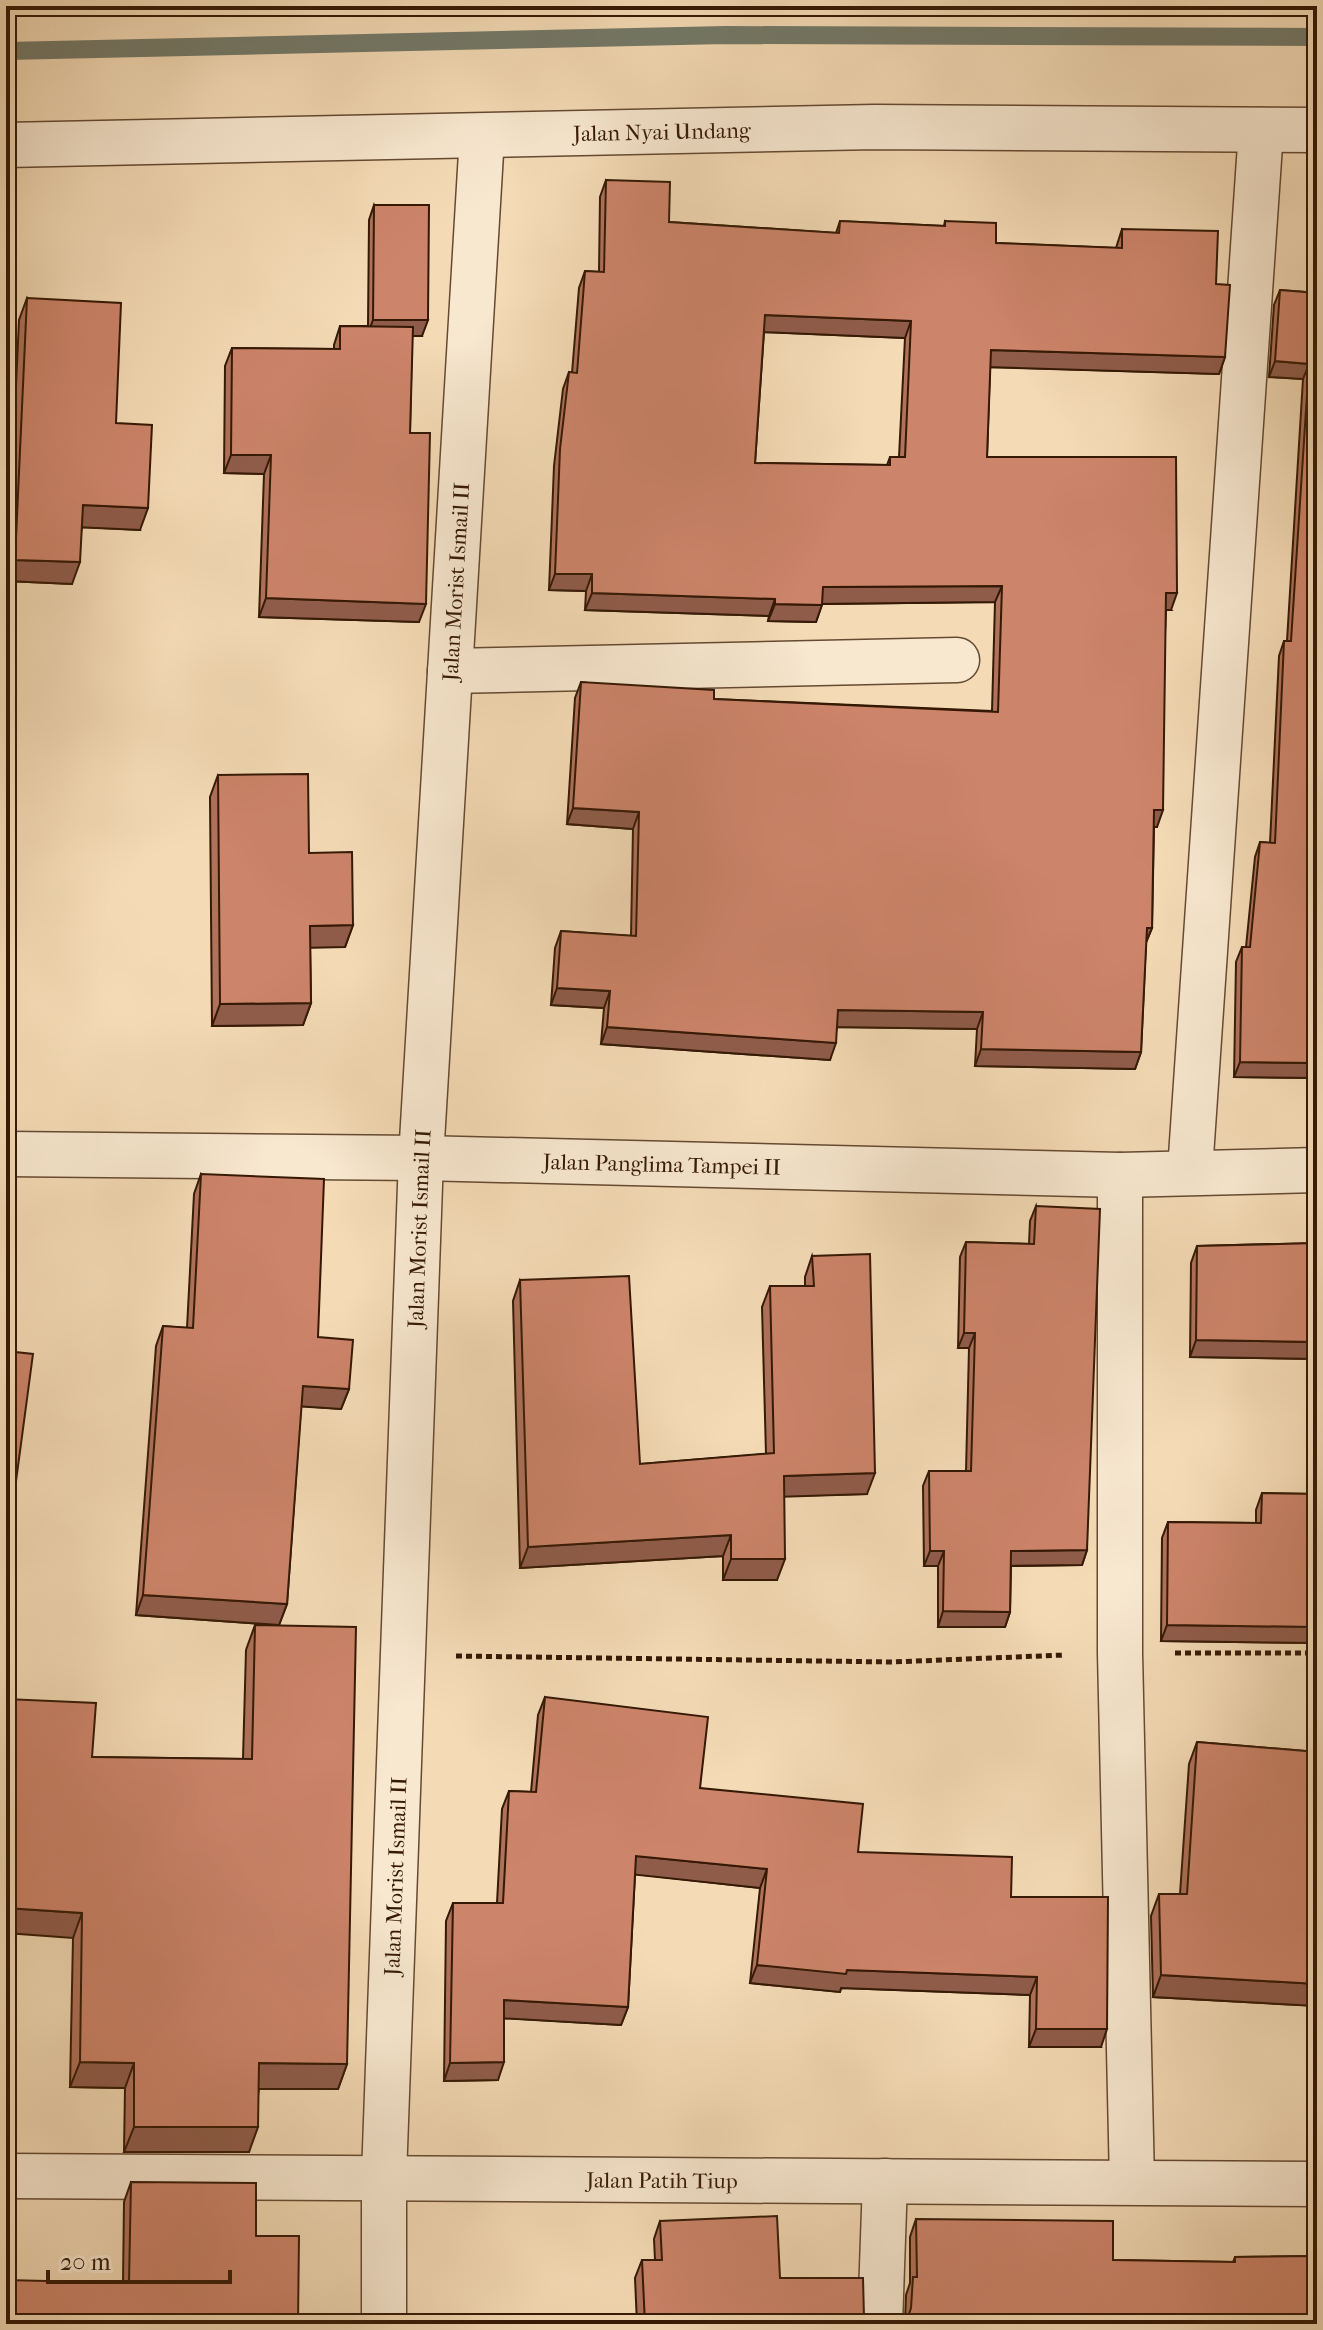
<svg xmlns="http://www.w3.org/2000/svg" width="1323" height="2330" font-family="'IM FELL French Canon',serif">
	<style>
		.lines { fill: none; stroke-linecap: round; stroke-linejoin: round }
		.stream { stroke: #737a6a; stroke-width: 18 }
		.minor-casing { stroke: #654a31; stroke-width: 47 }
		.path { stroke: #351905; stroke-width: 5; stroke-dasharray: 6 4; stroke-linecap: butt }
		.minor { stroke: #f8e8d0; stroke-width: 44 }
		.wall { fill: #af725b; stroke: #351905; stroke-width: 2; fill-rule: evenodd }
		.shaded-wall { fill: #8f5c4a; stroke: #351905; stroke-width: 2 }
		.building { fill: #cc846a; stroke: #351905; stroke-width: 2; fill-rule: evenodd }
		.labels { text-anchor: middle; stroke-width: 6; stroke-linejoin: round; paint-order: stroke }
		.street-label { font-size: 22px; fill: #351905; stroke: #f8e8d0 }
	</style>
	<rect width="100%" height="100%" fill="#f4dbb6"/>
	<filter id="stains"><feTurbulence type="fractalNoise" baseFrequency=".0025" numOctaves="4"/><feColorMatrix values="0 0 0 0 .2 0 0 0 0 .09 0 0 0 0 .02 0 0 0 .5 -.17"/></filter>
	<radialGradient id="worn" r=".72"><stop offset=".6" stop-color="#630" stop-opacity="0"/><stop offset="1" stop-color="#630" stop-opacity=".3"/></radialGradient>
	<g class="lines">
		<polyline class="stream" points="6,51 726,35 1317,37"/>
		<defs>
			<g id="minor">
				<path id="s1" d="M6,145L875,127L1317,130"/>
				<polyline points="450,671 957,660"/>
				<path id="s2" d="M6,1154L421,1158L1120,1175L1317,1170"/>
				<polyline points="1190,1171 1261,130"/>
				<polyline points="1120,1175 1120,1653 1132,2182"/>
				<path id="s3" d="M6,2176L1317,2184"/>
				<path id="s4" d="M384,2324V2176L421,1158L482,136"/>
				<polyline points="880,2324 885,2181"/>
			</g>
		</defs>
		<use href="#minor" class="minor-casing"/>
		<g class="path">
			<polyline points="1175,1653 1317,1653"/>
			<polyline points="456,1656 892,1662 1065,1655"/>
		</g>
		<use href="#minor" class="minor"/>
	</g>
	<g class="wall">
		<path d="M606,180L669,222L836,233L840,221L944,226L945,221L996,243L1116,248L1122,229L1216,284L1225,357L1219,374L990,367L987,457L1171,610H1166L1157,827H1154L1152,928L1146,942L1141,1052L1135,1069L975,1066L977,1029L837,1027L830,1060L601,1044L604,1008L551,1005L555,948L561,931L631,936L633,829L567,824L575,698L581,682L714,699L992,711L995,602L822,604L816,622L768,621L769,616L585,610L586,591L549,590L554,466L563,389L569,372L572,373L579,288L585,271L599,272L600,197ZM764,332L905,338L899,457H890L887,465L755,463Z"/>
		<polygon points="374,205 422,336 412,336 410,433 419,622 259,617 264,474 224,473 225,366 232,348 334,349 334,345 340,326 368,326 369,220"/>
		<polygon points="1280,290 1317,293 1317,1078 1234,1077 1236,962 1242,947 1246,947 1255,857 1260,842 1270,843 1279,656 1284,641 1287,641 1303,379 1269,377 1274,305"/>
		<polygon points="27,298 140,530 82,527 72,584 7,581 19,320"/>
		<polygon points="218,775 309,853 353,925 345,947 310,947 311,1003 303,1025 212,1026 210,797"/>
		<polygon points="201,1174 318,1337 349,1389 341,1409 301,1406 287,1604 279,1625 136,1615 156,1346 163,1326 187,1328 194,1194"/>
		<polygon points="1036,1206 1087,1550 1082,1565 1011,1566 1010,1612 1005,1627 938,1627 938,1566 924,1566 923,1486 929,1471 966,1471 969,1348 958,1348 960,1257 966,1242 1029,1244 1030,1221"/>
		<polygon points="1317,1243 1317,1359 1190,1357 1191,1263 1197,1246"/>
		<polygon points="812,1256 867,1494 784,1496 777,1580 723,1580 723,1556 520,1568 513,1301 520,1280 640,1464 766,1454 762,1307 770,1286 805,1286 805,1277"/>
		<polygon points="1262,1493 1317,1494 1317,1643 1161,1641 1162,1538 1168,1522 1256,1523 1256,1510"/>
		<polygon points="255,1625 347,2064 338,2089 259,2089 249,2152 124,2152 125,2088 70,2087 73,1938 92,1757 243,1759 246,1650"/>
		<polygon points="545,1697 700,1788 858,1852 1011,1897 1101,2047 1029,2047 1030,1995 841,1988 840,1992 750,1983 760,1888 635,1874 628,2007 621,2025 504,2018 498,2080 444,2081 446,1921 453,1903 497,1903 502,1809 509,1791 531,1792 538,1715"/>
		<polygon points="1197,1742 1317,1752 1317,2006 1153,1997 1151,1916 1159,1894 1180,1894 1189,1764"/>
		<polygon points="131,2182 256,2236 298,2324 123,2283 124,2202"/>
		<polygon points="916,2219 1113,2260 1233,2262 1235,2257 1317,2256 905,2322 906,2295 910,2283 910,2237"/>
		<polygon points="660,2221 864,2317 870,2324 637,2324 635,2278 642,2260 655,2260 654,2239"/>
	</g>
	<g class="shaded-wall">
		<polygon points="765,315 911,321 905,338 759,332"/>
		<polygon points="373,320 428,320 422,336 367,336"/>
		<polygon points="991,350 1225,357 1219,374 985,367"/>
		<polygon points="1275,361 1309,364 1303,379 1269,377"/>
		<polygon points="231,455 271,455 264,474 224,473"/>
		<polygon points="83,505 148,508 140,530 75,527"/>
		<polygon points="15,560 80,562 72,584 7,581"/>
		<polygon points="555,574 592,574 586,591 549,590"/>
		<polygon points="1002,586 995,602 817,604 823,587"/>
		<polygon points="592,593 775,599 769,616 585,610"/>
		<polygon points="1166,593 1177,593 1171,610 1160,610"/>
		<polygon points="266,598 426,604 419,622 259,617"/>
		<polygon points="775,604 822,605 816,622 768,621"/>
		<polygon points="573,808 639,812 633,829 567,824"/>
		<polygon points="1154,810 1163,810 1157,827 1148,827"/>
		<polygon points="353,925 345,947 302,948 310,926"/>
		<polygon points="1147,928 1152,928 1145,945"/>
		<polygon points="557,988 610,991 604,1008 551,1005"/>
		<polygon points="311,1003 303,1025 212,1026 220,1004"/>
		<polygon points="838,1010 983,1012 977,1029 832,1027"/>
		<polygon points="607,1027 836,1043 830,1060 601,1044"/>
		<polygon points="981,1049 1141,1052 1135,1069 975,1066"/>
		<polygon points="1240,1062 1317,1063 1317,1078 1234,1077"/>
		<polygon points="964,1333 975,1333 969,1348 958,1348"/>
		<polygon points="1196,1340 1317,1342 1317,1359 1190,1357"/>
		<polygon points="303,1386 349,1389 341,1409 295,1406"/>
		<polygon points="875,1473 867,1494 776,1497 784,1476"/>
		<polygon points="731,1535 723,1556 520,1568 528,1547"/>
		<polygon points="1087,1550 1082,1565 1005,1566 1011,1551"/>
		<polygon points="930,1551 944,1551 938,1566 924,1566"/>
		<polygon points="731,1559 785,1559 777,1580 723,1580"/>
		<polygon points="143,1595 287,1604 279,1625 136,1615"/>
		<polygon points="943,1611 1010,1612 1005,1627 938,1627"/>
		<polygon points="1167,1625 1317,1627 1317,1643 1161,1641"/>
		<polygon points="636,1856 767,1869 760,1888 629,1874"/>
		<polygon points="6,1908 82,1913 73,1938 6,1933"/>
		<polygon points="757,1965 847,1970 1037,1977 1030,1995 841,1988 840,1992 750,1983"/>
		<polygon points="1161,1975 1317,1984 1317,2006 1153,1997"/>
		<polygon points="504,2000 628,2007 621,2025 497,2018"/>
		<polygon points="1036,2029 1107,2029 1101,2047 1029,2047"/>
		<polygon points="80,2062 134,2063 125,2088 70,2087"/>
		<polygon points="504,2062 498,2080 444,2081 450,2063"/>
		<polygon points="259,2063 347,2064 338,2089 250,2089"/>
		<polygon points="134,2127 258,2127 249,2152 124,2152"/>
	</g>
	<g class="building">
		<path d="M606,180L670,182L669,222L839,233L840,221L945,226V221L996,223V243L1122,248V229L1218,231L1216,284L1230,285L1225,357L991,350L987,457H1176L1177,593H1166L1163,810H1154L1152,928H1147L1141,1052L981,1049L983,1012L838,1010L836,1043L607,1027L610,991L557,988L561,931L636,936L639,812L573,808L581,682L714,690V699L998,712L1002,586L823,587L822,605L775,604V599L592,593V574H555L560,449L569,372L577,373L585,271L604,272ZM765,315L911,321L905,457H890V465L755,463Z"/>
		<polygon points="374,205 429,205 428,320 373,320"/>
		<polygon points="1280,290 1317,293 1317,1063 1240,1062 1242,947 1250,947 1260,842 1275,843 1284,641 1291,641 1309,364 1275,361"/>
		<polygon points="27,298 121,303 116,423 152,425 148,508 83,505 80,562 15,560"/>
		<polygon points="340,326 413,327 410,433 430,433 426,604 266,598 271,455 231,455 232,348 340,349"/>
		<polygon points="308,774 309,853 352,852 353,925 310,926 311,1003 220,1004 218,775"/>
		<polygon points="201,1174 324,1179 318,1337 353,1340 349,1389 303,1386 287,1604 143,1595 163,1326 193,1328"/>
		<polygon points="1036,1206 1100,1209 1087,1550 1011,1551 1010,1612 943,1611 944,1551 930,1551 929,1471 971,1471 975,1333 964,1333 966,1242 1034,1244"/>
		<polygon points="1317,1243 1317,1342 1196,1340 1197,1246"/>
		<polygon points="870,1254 875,1473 784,1476 785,1559 731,1559 731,1535 528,1547 520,1280 629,1276 640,1464 774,1453 770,1286 814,1286 812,1256"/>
		<polygon points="6,1351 33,1354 6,1556"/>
		<polygon points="1262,1493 1317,1494 1317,1627 1167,1625 1168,1522 1261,1523"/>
		<polygon points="255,1625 356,1627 347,2064 259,2063 258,2127 134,2127 134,2063 80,2062 82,1913 6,1908 6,1699 96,1703 92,1757 252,1759"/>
		<polygon points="545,1697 708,1717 700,1788 863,1804 858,1852 1012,1857 1011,1897 1108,1897 1107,2029 1036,2029 1037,1977 847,1970 846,1974 757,1965 767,1869 636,1856 628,2007 504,2000 504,2062 450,2063 453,1903 503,1903 509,1791 536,1792"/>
		<polygon points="1197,1742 1317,1752 1317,1984 1161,1975 1159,1894 1187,1894"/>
		<polygon points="131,2182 256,2183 256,2236 299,2236 298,2324 6,2324 6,2280 129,2283"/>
		<polygon points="777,2216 780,2278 863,2278 864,2317 870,2324 645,2324 642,2260 662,2260 660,2221"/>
		<polygon points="916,2219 1113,2221 1113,2260 1235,2262 1235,2257 1317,2256 1317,2324 903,2324 907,2320 911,2308 913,2277 917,2277"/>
	</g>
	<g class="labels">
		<g class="street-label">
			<text dy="8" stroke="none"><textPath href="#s1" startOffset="656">Jalan Nyai Undang</textPath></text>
			<text dy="8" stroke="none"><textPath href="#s4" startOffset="1744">Jalan Morist Ismail II</textPath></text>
			<text dy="8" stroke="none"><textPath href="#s2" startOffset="656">Jalan Panglima Tampei II</textPath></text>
			<text dy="8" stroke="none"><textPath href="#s4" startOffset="1096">Jalan Morist Ismail II</textPath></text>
			<text dy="8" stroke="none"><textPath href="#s4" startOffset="448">Jalan Morist Ismail II</textPath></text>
			<text dy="8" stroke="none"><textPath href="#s3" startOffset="656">Jalan Patih Tiup</textPath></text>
		</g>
	</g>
	<rect width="1323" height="2330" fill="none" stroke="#f4dbb6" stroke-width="32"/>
	<rect x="8" y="8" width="1307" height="2314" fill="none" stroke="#351905" stroke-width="4"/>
	<rect x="16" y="16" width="1291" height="2298" fill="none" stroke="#351905" stroke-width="2"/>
	<path d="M48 2270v12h182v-12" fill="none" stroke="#351905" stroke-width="4"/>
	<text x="60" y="2270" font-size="24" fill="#351905" stroke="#f8e8d0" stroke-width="6" paint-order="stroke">20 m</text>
	<rect width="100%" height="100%" filter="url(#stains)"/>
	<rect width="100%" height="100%" fill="url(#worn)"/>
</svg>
